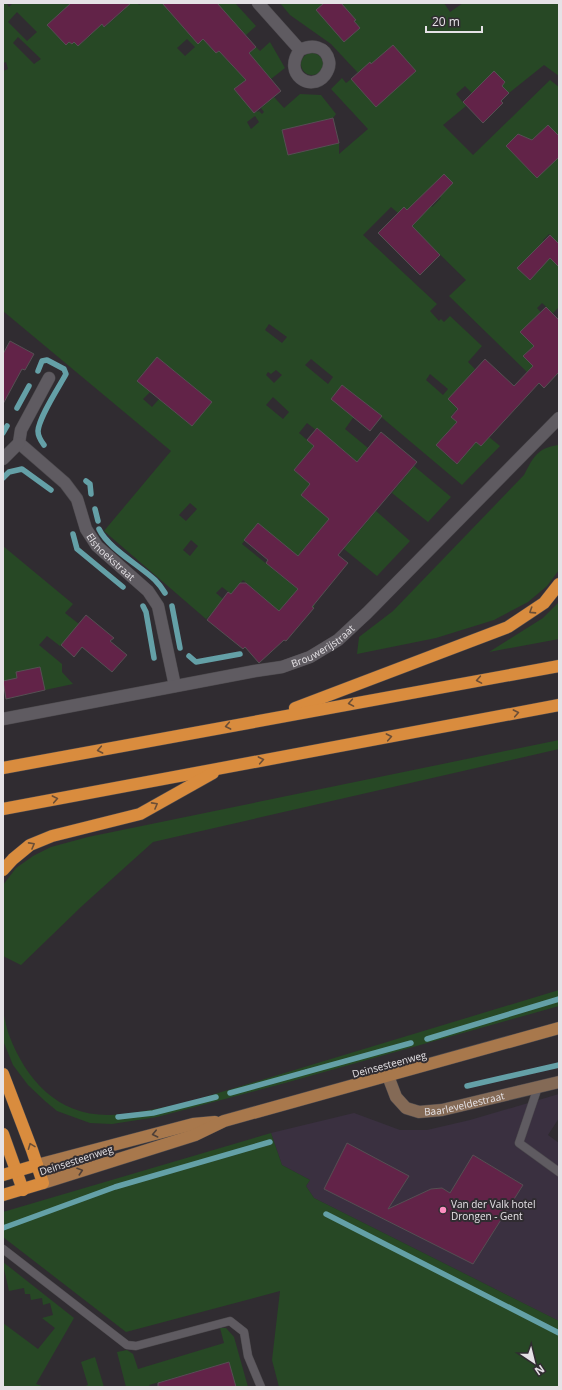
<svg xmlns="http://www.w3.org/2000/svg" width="562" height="1390" font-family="'Open Sans',sans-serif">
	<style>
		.commercial { fill: #3a3040 }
		.green { fill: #274825; fill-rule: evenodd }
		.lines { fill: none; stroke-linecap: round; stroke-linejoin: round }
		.stream { stroke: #64a0a7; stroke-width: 5.5 }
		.building { fill: #622348; stroke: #564f53 }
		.lane-casing { stroke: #4d4a4e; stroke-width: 9 }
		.street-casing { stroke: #4d4a4e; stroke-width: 13 }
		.secondary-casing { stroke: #4d4a4e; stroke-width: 13 }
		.primary-casing { stroke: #4d4a4e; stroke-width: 13 }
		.highway-casing { stroke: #4d4a4e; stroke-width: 13 }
		.lane { stroke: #5f5b61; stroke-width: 8 }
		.street { stroke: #5f5b61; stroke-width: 12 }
		.secondary { stroke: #846a56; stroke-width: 12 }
		.primary { stroke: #a8784c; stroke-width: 12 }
		.highway { stroke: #d98c3e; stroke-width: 12 }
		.oneway { stroke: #6b4e36 }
		.oneway2 { stroke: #4e3f38 }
		.poi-dot { fill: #fd8ec0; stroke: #302c31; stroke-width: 1.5 }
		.labels { text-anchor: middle; stroke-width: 4; stroke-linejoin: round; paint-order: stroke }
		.street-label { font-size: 10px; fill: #e5e2e6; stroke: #302c31 }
		.poi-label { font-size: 10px; fill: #e5e2e6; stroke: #302c31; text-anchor: start }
	</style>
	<rect width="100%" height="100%" fill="#302c31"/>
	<polygon class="commercial" points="559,1094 559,1118 548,1135 559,1143 559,1321 314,1198 306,1186 310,1180 282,1165 271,1133 354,1113 400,1130 427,1130 470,1120"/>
	<g class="green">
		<path d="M3,3H6L9,7L13,3H84L105,27L125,9L121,3H137L139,5L142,3H235L256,26L246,35L229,17L204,40L216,53L219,51L234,67L256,47L260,51L270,42L285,68L271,79L261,67L235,89L241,98L244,96L257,112L259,111L262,114L264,112L261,108L274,97L284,108L300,94L321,95L336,114L333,118L282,130L289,155L339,143V154L368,129L331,89L342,78L346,83L371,64L370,63L358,73L331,44L290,15L280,3H324L354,21L355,20L341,3H444L450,12L463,3H559V76L544,65L509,93L502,86L504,81L494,71L472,93L465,86L456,94L466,106L443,125L473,155L550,80L559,87V244L549,234L543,240L555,254L551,259L559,267V307L553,313L542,303L537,308L547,319L525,328L520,332L534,346L523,356L533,366L527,372L449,296L466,280L412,227L418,220L404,207L398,213L391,207L363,235L437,304L430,311L439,321L441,319L444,322L450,316L482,346L468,362L475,369L468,377L476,385L451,416L457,422L436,445L456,464L476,442L481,446L489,437L500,446L462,485L348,389L342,396L337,392L331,399L355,415L345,429L368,448L355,464L350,456L317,428L316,430L307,423L299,433L319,450L304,458L294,470L310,484L301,495L334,523L317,544L311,540L301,552L312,569L258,524L242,544L315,603L314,608L295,593L279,611L258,601L262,596L243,580L231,594L222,587L216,593L237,611L215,610L206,619L104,531L171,451L3,311V71L8,69L6,62L3,63ZM66,8L91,35L78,46L74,42L72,44L69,42L66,45L50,28L51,21ZM17,12L37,32L27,41L8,22ZM18,37L41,59L34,64L13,43ZM187,39L195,47L185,56L177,48ZM255,116L259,122L251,129L247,122ZM430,188L441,198L432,207L422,196ZM524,261L541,268L530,280L517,268ZM269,324L287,337L282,343L265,330ZM157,357L212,402L192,426L159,399L152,407L143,399L150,392L137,380ZM311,359L333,377L328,384L305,365ZM276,370L282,375L274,383L266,375L268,372L271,374ZM430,374L448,389L443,395L426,380ZM273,397L289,412L283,419L266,405ZM190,503L197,509L186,521L179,515ZM191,540L198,546L190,556L183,550Z"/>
		<circle cx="312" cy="64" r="11"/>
		<path d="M558,445L559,446V570L547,586L528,602L494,620L436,638L357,654L359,637L393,611L524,475C533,458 537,448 558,445Z"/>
		<polygon points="414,466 451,497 428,522 392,493"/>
		<polygon points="376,511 410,541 377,576 344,549"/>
		<polygon points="3,546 73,604 65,613 89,632 89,641 81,649 67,638 60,646 47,636 39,645 62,664 62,672 73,684 45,690 18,684 4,686 3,681"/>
		<polygon points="559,602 559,639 489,652 543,618"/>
		<polygon points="559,740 559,749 153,842 82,906 21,965 3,956 3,885 16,868 33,856 51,847 88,837"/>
		<path d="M559,990V1006L285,1083L157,1117L112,1124L90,1123L57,1111L45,1101L28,1085L13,1065L4,1043L3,1039V1011C5,1019 6,1027 9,1035C26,1080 58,1116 110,1115C134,1114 158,1108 182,1104Z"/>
		<polygon points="271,1133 282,1165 310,1180 306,1186 314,1198 559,1321 559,1387 279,1387 272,1360 280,1291 126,1332 3,1237 3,1212"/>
		<polygon points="3,1262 74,1318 36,1384 45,1387 3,1387 3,1323 38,1349 55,1328 42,1318 53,1315 50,1303 43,1305 42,1298 31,1300 30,1294 25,1294 24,1288 9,1291 4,1269 3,1269"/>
		<polygon points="220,1328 226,1328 234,1337 248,1387 236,1387 229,1362 149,1385 150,1387 126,1387 117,1352 127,1350 133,1354 138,1369 224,1343"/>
		<polygon points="95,1357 104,1387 82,1387 88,1385 81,1362"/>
	</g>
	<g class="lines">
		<g class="stream">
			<path d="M38,371L42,361L47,360L64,369L66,374C59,387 39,417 38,431C38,436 41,441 44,445"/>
			<polyline points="17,408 29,386"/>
			<polyline points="3,433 7,426"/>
			<polyline points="3,478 9,472 22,469 51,490"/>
			<polyline points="86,481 90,484 91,494"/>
			<polyline points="95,509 98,521"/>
			<path d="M99,529C108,548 139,565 155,580C159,584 162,588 165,593"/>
			<polyline points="73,534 77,549 123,587"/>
			<polyline points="143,606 146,612 154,658"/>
			<polyline points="172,606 180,648"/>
			<polyline points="189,656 196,662 240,654"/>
			<polyline points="427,1039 559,999"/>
			<polyline points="467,1086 559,1065"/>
			<polyline points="230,1093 411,1043"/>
			<polyline points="118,1117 153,1113 216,1097"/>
			<polyline points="326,1214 559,1333"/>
			<polyline points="3,1228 115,1187 270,1142"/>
		</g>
	</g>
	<g class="building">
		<polygon points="71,3 131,3 104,27 102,24 78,46 74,42 72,44 69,42 66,45 47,25"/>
		<polygon points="162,3 217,3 256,47 249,53 281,91 254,113 234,89 246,80 219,51 216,53 203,39 198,44"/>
		<polygon points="324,3 341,3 356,20 354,21 360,28 344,42 316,10"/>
		<polygon points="393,45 416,71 376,107 351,79 370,62 371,64"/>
		<polygon points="494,71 505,82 502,86 509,93 501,101 503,103 483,123 463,102"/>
		<polygon points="333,118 339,143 288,155 282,130"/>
		<polygon points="548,125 559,136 559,157 537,178 506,146 518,134 532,140"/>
		<polygon points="444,174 453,183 412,226 440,255 420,275 378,233 404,207 407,210"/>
		<polygon points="550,235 559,244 559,267 550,258 530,280 517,268"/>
		<polygon points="546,307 559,320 559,372 544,388 539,383 481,446 476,442 457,464 436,445 457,422 451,417 458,409 448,399 485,359 514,386 533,366 523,356 534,346 520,332"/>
		<polygon points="10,341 34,354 25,370 22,369 3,404 3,354"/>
		<polygon points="157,357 212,402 192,426 137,381"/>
		<polygon points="342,385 382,416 370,431 331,399"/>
		<polygon points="317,428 357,462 381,432 417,462 338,555 348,563 312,607 314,608 286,641 284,640 259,663 245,647 243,649 207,620 228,592 231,594 240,583 246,583 279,611 298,589 266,563 268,560 244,540 258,523 298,556 329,519 301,495 310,484 294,470 314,446 307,440"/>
		<polygon points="86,615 114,638 110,641 127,655 112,672 82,647 74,657 61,645"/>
		<polygon points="40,667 45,690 6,699 3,681 17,678 16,672"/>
		<polygon points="347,1143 409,1176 388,1209 431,1189 442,1188 450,1193 473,1155 523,1185 473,1264 324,1189"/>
		<polygon points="229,1362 236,1387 158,1387 158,1383"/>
	</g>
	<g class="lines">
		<defs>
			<g id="lane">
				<polyline points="538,1087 519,1143 559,1172"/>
				<polyline points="3,1249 127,1345 136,1346 230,1321 244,1332 248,1356 261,1387"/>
			</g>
			<g id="street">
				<path d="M258,3L300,50C282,74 311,93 325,75C328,71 330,66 329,61C326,46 312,44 300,50"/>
				<path id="s1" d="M49,378L21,430L19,443L65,483L77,499L86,529L97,546L148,591L158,606L175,686"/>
				<polyline points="3,459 19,443"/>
				<path id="s2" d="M3,719L255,671L282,667L310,657L338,640L367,613L559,418"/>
			</g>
			<g id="secondary">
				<path id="s3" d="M388,1076L396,1097L406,1108L419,1112L442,1110L559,1082"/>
			</g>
			<g id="primary">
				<polyline points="37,1165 193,1124 215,1122"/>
				<polyline points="43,1183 195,1135 224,1121 559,1028"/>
			</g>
			<g id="highway">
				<polyline points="295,708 508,627 544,603 559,584"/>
				<polyline points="3,768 559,666"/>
				<polyline points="3,809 559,705"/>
				<polyline points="3,870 13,859 30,845 52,836 140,814 213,773"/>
				<polyline points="3,1074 32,1150 43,1183 3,1195"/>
				<polyline points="3,1134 23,1190"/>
				<polyline points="3,1175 37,1165"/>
			</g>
		</defs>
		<use href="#lane" class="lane-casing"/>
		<use href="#street" class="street-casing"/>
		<use href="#secondary" class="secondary-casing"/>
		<use href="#primary" class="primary-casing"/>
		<use href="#highway" class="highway-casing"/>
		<use href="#lane" class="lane"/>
		<use href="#street" class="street"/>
		<use href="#secondary" class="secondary"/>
		<use href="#primary" class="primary"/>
		<use href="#highway" class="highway"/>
	</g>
	<defs><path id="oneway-chevron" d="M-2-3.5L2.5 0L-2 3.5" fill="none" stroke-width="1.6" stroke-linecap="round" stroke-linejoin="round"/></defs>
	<g class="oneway">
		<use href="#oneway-chevron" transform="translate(532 611) rotate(147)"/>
		<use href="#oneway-chevron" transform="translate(479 680) rotate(170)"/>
		<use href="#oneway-chevron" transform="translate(351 703) rotate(170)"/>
		<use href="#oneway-chevron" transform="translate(516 713) rotate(-11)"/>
		<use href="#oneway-chevron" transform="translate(228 726) rotate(169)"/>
		<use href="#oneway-chevron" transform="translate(389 737) rotate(-11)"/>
		<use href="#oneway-chevron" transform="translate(100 750) rotate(169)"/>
		<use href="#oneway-chevron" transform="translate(261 760) rotate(-11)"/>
		<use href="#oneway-chevron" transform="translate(55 799) rotate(-11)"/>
		<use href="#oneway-chevron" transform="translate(155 805) rotate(-29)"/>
		<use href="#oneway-chevron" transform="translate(32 845) rotate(-29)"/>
		<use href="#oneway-chevron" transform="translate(31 1146) rotate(-111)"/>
	</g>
	<g class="oneway2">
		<use href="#oneway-chevron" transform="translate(155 1134) rotate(167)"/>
		<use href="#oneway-chevron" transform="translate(80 1171) rotate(-18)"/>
	</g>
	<circle class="poi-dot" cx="443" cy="1210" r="4"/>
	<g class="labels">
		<g class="street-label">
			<text dy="4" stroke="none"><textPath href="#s1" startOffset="222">Elshoekstraat</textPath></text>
			<text dy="4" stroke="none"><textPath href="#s2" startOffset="330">Brouwerijstraat</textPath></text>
			<text transform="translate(389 1064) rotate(-15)" y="4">Deinsesteenweg</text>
			<text dy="4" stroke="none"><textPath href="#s3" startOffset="97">Baarleveldestraat</textPath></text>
			<text transform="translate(76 1160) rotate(-18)" y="4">Deinsesteenweg</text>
		</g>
		<g class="poi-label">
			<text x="451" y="1208">Van der Valk hotel<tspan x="451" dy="12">Drongen - Gent</tspan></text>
		</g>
	</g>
	<rect width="562" height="1390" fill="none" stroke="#e5e2e6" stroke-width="8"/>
	<g transform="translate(534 1362) rotate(145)" stroke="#302c31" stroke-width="3" paint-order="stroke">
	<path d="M0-3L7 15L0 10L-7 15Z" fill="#e5e2e6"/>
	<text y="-6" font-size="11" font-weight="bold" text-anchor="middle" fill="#e5e2e6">N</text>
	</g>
	<path d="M426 26v6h56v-6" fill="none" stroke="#e5e2e6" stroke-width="2"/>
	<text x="432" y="26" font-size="12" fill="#e5e2e6" stroke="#302c31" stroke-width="3" paint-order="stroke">20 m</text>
</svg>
